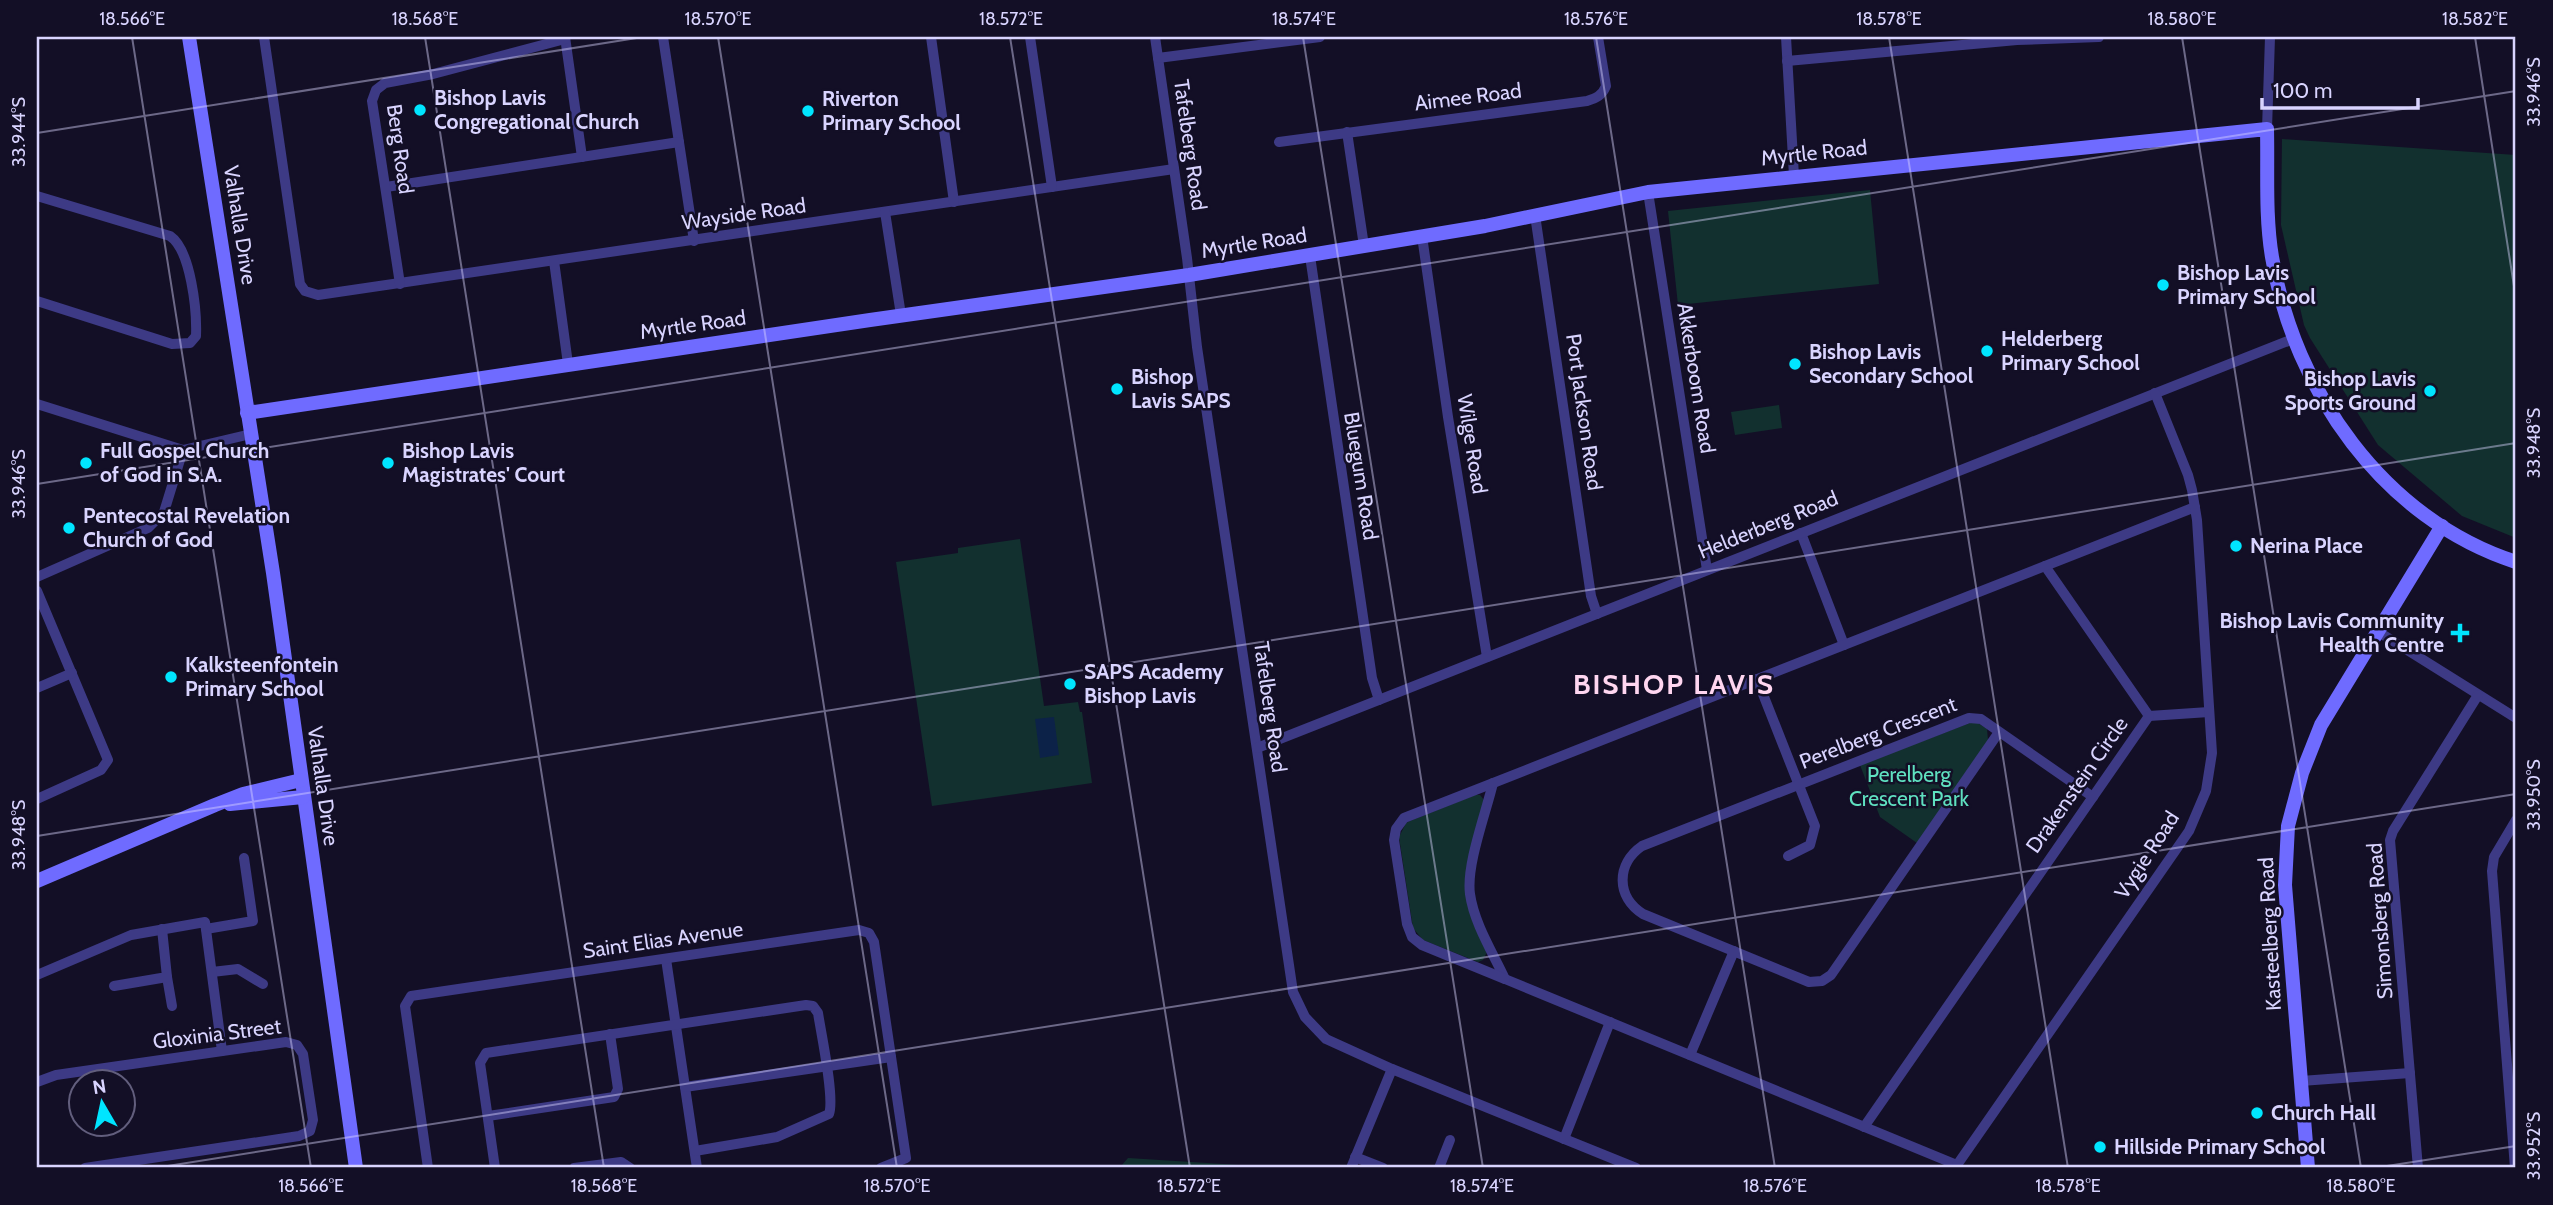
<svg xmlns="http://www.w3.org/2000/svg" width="2553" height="1205" font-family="Cabin,sans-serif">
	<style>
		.green { fill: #12302f }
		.water { fill: #0c2248 }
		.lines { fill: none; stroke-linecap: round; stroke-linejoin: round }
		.street { stroke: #3d3a85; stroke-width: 10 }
		.secondary { stroke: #6f6bff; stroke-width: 14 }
		.ticks { fill: none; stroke: #d9d4ff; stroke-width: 2; stroke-opacity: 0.45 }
		.poi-dot { fill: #00e5ff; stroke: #130f26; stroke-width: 2.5 }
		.labels { text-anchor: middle; stroke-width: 5; stroke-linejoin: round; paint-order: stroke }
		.street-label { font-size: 21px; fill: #d9d4ff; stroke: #130f26 }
		.poi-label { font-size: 21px; font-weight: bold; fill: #d9d4ff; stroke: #130f26; text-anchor: start }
		.park-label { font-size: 21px; fill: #5fe0c0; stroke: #130f26 }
		.district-label { font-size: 28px; font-weight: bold; letter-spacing: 2px; fill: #ffd6f0; stroke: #130f26 }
		.neatline { fill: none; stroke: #d9d4ff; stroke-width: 2.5 }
		.ticks-label { font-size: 18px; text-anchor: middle; fill: #d9d4ff }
	</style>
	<rect width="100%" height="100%" fill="#130f26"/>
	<g class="green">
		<polygon points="2282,139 2516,155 2516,538 2462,516 2378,445 2310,338 2304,325 2281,225"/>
		<polygon points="1870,190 1879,284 1678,305 1668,211"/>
		<polygon points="1779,405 1782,428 1735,435 1731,412"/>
		<polygon points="1020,539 1044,706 1078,702 1080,712 1082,712 1092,783 932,806 896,562 958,553 958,548"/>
		<polygon points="1975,721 1987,729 1988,740 1917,843 1880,817 1860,765"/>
		<polygon points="1475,795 1480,795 1484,800 1467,866 1487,952 1483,960 1478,962 1423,940 1413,928 1399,837 1406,823 1410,821"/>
		<polygon points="1128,1158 1239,1165 1248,1168 1060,1168 1122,1165"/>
	</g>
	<polygon class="water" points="1054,717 1059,755 1040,758 1035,719"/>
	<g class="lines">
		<g class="street">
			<polyline points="264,37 300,284 305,291 318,295 1174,169"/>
			<polyline points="565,37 582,157"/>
			<polyline points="663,37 694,241"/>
			<polyline points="931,37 954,202"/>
			<polyline points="1030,37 1052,187"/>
			<polyline points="1155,37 1187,258 1197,347 1293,992 1305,1017 1326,1039 1392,1069 1636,1168"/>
			<polyline points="1786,37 1794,176"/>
			<polyline points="1158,58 1320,37"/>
			<polyline points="1787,61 2017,40 2099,37"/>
			<polyline points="2267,129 2270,37"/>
			<polyline points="1347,132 1364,246"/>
			<path d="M1279,142L1587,101C1596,98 1602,96 1606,86L1598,37"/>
			<polyline points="386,187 679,142"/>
			<polyline points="1648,192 1707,570"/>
			<path d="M37,196L170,236C191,250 197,311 196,336L190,343L172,344L37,301"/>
			<polyline points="885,212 901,315"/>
			<polyline points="1535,215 1591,596 1597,614"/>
			<polyline points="1422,236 1448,417 1487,657"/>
			<polyline points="1310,256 1372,678 1379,700"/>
			<polyline points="554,261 568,364"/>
			<polyline points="400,284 372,101 376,90 385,83 433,74 565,39"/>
			<polyline points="37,404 183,450 251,434"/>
			<polyline points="1801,533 1844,645"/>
			<polyline points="2045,566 2149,716"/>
			<polyline points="37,577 148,528 164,512 183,450"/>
			<polyline points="37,591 108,760 101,770 37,799"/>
			<polyline points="2377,631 2516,718"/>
			<polyline points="1757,679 1815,826 1810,845 1788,856"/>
			<polyline points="37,688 72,673"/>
			<polyline points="2149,716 2209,712"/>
			<path d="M1999,732L1831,975L1822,981L1809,982L1643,914C1616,897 1616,864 1642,846L1969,718L1981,719L2093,797"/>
			<polyline points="1257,748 2293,339"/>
			<path d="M1493,783C1486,813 1466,865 1470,894C1474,923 1493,953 1505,979L1957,1165"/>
			<polyline points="206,929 253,921 244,858"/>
			<polyline points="666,959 697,1168"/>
			<polyline points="212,972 238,969 263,984"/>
			<polyline points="37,975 131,935 205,922 222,1051"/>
			<polyline points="167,977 172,1006"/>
			<polyline points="1505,979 1422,945 1412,937 1407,924 1394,840 1396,829 1404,818 2195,507"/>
			<polyline points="114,986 167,977 162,929"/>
			<polyline points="1690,1055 1734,951"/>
			<polyline points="2301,1081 2410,1073"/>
			<polyline points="37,1082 56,1075 286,1042 297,1045 303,1054 313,1120 310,1131 299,1136 85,1168"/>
			<polyline points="685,1087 891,1057"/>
			<polyline points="488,1116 614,1097 618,1089 610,1034"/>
			<polyline points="1864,1127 2149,716"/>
			<polyline points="1564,1139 1610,1022"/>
			<polyline points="1355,1157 1383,1168"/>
			<polyline points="428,1168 405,1006 411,996 859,930 869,933 874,942 906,1158 881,1168"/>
			<path d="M495,1168L480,1063L486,1053L806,1005L813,1006L818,1013C821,1033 835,1098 829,1114L777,1137L695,1151"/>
			<polyline points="574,1168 621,1162 630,1168"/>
			<polyline points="1351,1168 1392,1069"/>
			<polyline points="1439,1168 1450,1140"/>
			<polyline points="1957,1168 1957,1165 2189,831 2206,791 2212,753 2197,520 2192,490 2188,475 2155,393"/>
			<polyline points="2418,1168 2390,840 2393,831 2478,695"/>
			<polyline points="2515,1168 2492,871 2494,857 2516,820"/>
		</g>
		<g class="secondary">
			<polyline points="189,37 273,573 356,1168"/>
			<path d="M247,413L870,320L1189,275L1485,226L1648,192L2267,129C2268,171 2265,215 2272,257C2294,390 2383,519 2516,562"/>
			<polyline points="230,804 303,797"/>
			<polyline points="37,881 215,805 243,794 301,780"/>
			<polyline points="2308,1168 2285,885 2288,826 2302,773 2321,725 2442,526"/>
		</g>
	</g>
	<path class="ticks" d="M132,37L311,1168M425,37L604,1168M718,37L897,1168M1010,37L1190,1168M1303,37L1483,1168M1596,37L1775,1168M1889,37L2068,1168M2182,37L2361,1168M2475,37L2516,299M37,133L643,37M37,484L2516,91M37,836L2516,443M155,1168L2516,794M2374,1168L2516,1146"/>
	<g class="poi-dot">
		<circle cx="420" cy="110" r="7"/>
		<circle cx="808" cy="111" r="7"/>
		<circle cx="2163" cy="285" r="7"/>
		<circle cx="1987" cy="351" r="7"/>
		<circle cx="1795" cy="364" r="7"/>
		<circle cx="1117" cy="389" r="7"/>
		<circle cx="2430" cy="391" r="7"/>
		<circle cx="86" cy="463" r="7"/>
		<circle cx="388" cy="463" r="7"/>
		<circle cx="69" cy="528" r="7"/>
		<circle cx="2236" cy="546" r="7"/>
		<path d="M2456.5 622.5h7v7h7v7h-7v7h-7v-7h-7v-7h7z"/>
		<circle cx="171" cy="677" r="7"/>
		<circle cx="1070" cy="684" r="7"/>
		<circle cx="2257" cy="1113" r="7"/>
		<circle cx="2100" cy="1147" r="7"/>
	</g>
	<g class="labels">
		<g class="street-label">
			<text transform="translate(1468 97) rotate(-7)" y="7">Aimee Road</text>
			<text transform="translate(1190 145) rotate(82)" y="7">Tafelberg Road</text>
			<text transform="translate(400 149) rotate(82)" y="7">Berg Road</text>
			<text transform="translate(1814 153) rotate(-6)" y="7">Myrtle Road</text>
			<text transform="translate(744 214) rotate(-8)" y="7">Wayside Road</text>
			<text transform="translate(240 225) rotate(81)" y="7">Valhalla Drive</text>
			<text transform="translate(1254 243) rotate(-9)" y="7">Myrtle Road</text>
			<text transform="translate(693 325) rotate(-8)" y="7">Myrtle Road</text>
			<text transform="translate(1696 378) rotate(81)" y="7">Akkerboom Road</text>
			<text transform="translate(1584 412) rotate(82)" y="7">Port Jackson Road</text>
			<text transform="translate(1472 444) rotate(81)" y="7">Wilge Road</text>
			<text transform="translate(1361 476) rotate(81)" y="7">Bluegum Road</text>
			<text transform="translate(1768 525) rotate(-22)" y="7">Helderberg Road</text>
			<text transform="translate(1270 707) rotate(82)" y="7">Tafelberg Road</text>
			<text transform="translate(1878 733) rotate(-21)" y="7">Perelberg Crescent</text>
			<text transform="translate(2077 785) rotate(-55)" y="7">Drakenstein Circle</text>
			<text transform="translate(323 786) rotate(82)" y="7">Valhalla Drive</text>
			<text transform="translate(2147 855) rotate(-57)" y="7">Vygie Road</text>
			<text transform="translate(2380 921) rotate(-94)" y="7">Simonsberg Road</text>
			<text transform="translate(2270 934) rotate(-93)" y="7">Kasteelberg Road</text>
			<text transform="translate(663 940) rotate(-8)" y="7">Saint Elias Avenue</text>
			<text transform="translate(217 1034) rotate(-7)" y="7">Gloxinia Street</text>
		</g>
		<g class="poi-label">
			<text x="434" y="105">Bishop Lavis<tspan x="434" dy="24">Congregational Church</tspan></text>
			<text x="822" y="106">Riverton<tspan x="822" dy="24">Primary School</tspan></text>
			<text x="2177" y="280">Bishop Lavis<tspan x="2177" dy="24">Primary School</tspan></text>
			<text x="2001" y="346">Helderberg<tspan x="2001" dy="24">Primary School</tspan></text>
			<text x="1809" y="359">Bishop Lavis<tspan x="1809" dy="24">Secondary School</tspan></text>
			<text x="1131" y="384">Bishop<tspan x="1131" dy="24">Lavis SAPS</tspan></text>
			<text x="2416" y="386" text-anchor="end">Bishop Lavis<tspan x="2416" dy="24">Sports Ground</tspan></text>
			<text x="100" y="458">Full Gospel Church<tspan x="100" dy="24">of God in S.A.</tspan></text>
			<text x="402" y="458">Bishop Lavis<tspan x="402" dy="24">Magistrates' Court</tspan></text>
			<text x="83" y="523">Pentecostal Revelation<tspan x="83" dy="24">Church of God</tspan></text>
			<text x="2250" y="553">Nerina Place</text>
			<text x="2444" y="628" text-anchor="end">Bishop Lavis Community<tspan x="2444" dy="24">Health Centre</tspan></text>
			<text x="185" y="672">Kalksteenfontein<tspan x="185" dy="24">Primary School</tspan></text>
			<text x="1084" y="679">SAPS Academy<tspan x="1084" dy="24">Bishop Lavis</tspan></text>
			<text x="2271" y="1120">Church Hall</text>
			<text x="2114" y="1154">Hillside Primary School</text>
		</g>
		<g class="park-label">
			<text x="1909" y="782">Perelberg<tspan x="1909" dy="24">Crescent Park</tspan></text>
		</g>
		<g class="district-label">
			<text x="1674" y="694">BISHOP LAVIS</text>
		</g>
	</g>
	<rect width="2553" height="1205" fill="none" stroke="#130f26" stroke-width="77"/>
	<g transform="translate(102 1103) rotate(351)"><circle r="33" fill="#130f26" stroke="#625e7d" stroke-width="2"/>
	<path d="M0-5L12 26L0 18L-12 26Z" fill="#00e5ff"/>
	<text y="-10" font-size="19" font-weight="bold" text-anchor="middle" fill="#d9d4ff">N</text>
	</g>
	<path d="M2262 98v10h156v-10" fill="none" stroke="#d9d4ff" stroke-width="3.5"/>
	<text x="2273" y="98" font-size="21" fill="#d9d4ff" stroke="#130f26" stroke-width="5" paint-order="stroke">100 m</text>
	<rect x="38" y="38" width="2476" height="1128" class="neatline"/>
	<g class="ticks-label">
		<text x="132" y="25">18.566°E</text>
		<text x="425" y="25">18.568°E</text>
		<text x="718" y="25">18.570°E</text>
		<text x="1011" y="25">18.572°E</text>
		<text x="1304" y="25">18.574°E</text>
		<text x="1596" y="25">18.576°E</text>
		<text x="1889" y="25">18.578°E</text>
		<text x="2182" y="25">18.580°E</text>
		<text x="2475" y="25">18.582°E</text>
		<text transform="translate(2534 92) rotate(-90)" y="6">33.946°S</text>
		<text transform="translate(19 132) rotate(-90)" y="6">33.944°S</text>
		<text transform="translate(2534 443) rotate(-90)" y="6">33.948°S</text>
		<text transform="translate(19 484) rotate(-90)" y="6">33.946°S</text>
		<text transform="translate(2534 795) rotate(-90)" y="6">33.950°S</text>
		<text transform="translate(19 835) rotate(-90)" y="6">33.948°S</text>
		<text transform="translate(2534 1146) rotate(-90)" y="6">33.952°S</text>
		<text x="311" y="1192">18.566°E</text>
		<text x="604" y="1192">18.568°E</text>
		<text x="897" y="1192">18.570°E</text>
		<text x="1189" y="1192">18.572°E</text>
		<text x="1482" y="1192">18.574°E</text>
		<text x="1775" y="1192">18.576°E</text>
		<text x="2068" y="1192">18.578°E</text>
		<text x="2361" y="1192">18.580°E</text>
	</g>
</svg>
